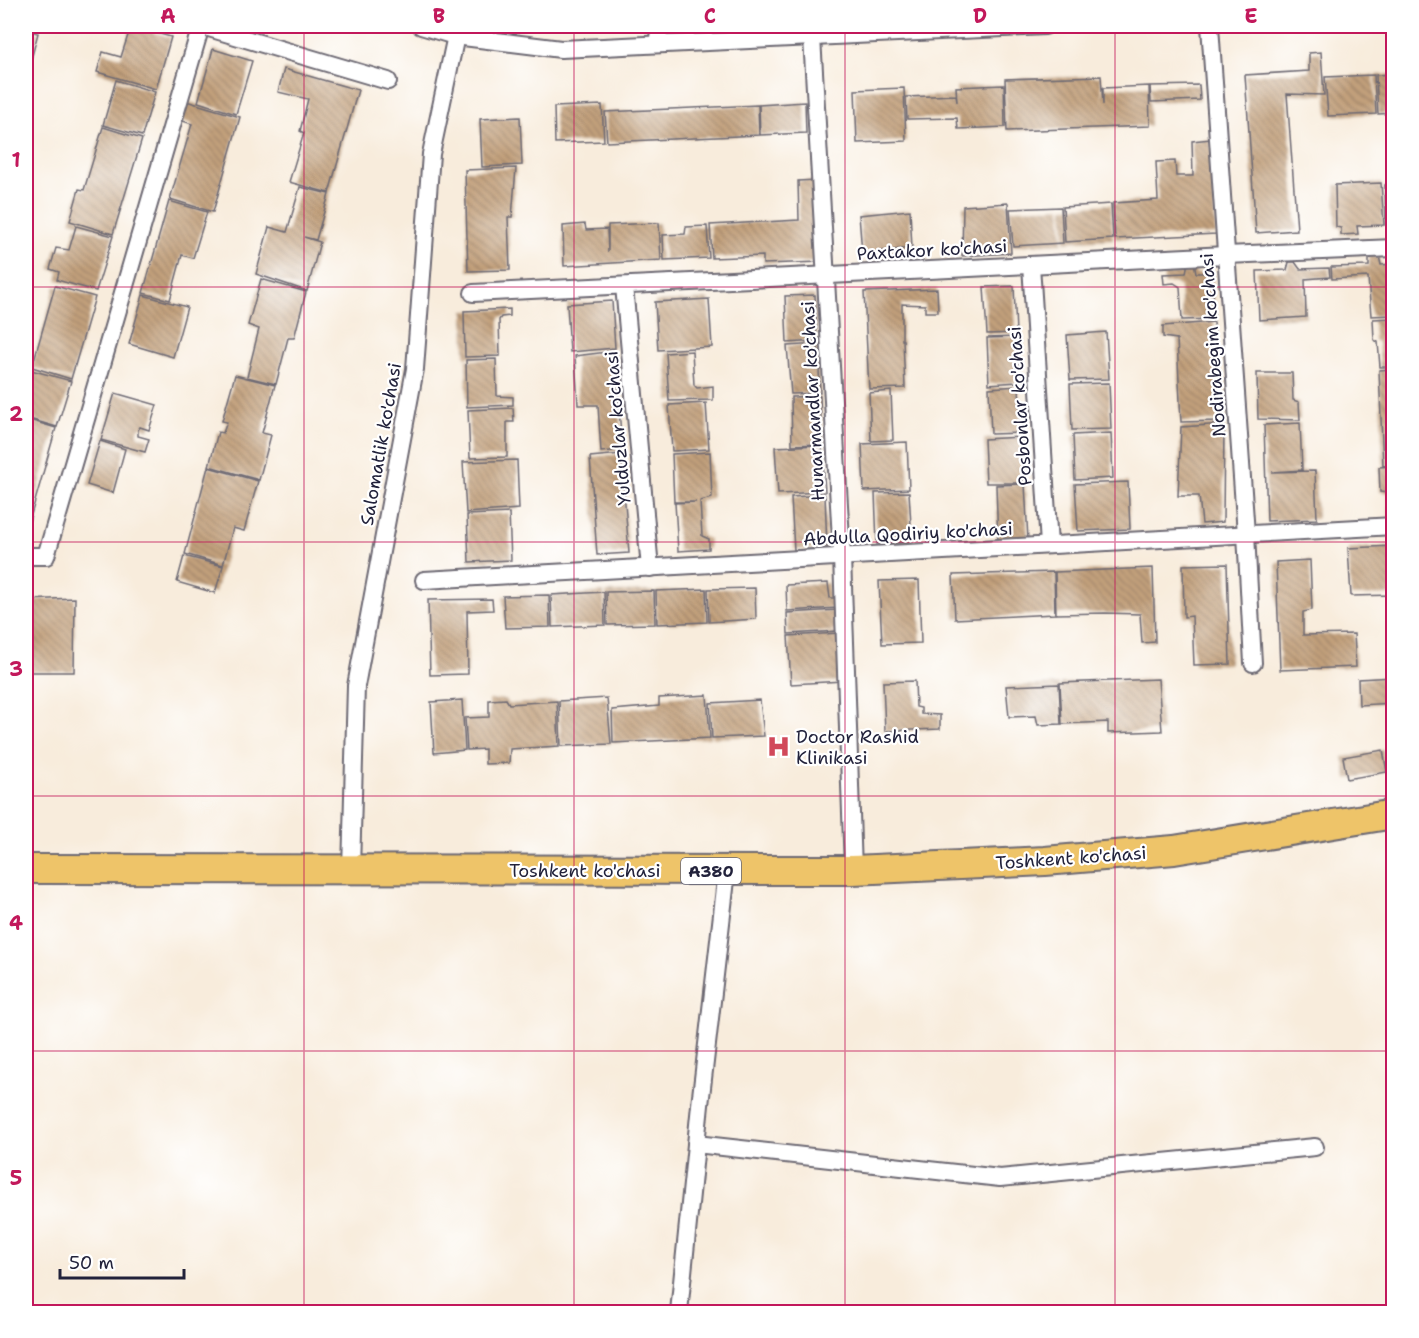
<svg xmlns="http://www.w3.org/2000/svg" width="1419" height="1338" font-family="'Shantell Sans',sans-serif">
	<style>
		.building { fill: url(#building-back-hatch) }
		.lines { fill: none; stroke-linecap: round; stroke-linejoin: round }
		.minor-casing { stroke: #6d6973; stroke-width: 20 }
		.trunk-casing { stroke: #6d6973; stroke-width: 32 }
		.minor { stroke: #fff; stroke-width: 16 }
		.trunk { stroke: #eec469; stroke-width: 28 }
		.grid { fill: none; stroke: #c2185b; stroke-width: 1.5; stroke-opacity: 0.55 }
		.labels { text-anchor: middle; stroke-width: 4.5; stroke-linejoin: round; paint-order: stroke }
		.shield { fill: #fff; stroke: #646476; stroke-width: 1.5 }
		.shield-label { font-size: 16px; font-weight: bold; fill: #22223b }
		.street-label { font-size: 18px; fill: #22223b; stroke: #fff }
		.poi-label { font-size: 18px; fill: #22223b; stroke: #fff; text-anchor: start }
		.neatline { fill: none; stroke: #c2185b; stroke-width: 2 }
		.grid-label { font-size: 20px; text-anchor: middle; font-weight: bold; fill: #c2185b }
	</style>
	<defs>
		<pattern id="building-back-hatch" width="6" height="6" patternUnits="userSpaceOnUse" patternTransform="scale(1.5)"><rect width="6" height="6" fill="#c2a07c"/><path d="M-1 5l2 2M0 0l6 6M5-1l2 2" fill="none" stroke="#9d8267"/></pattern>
	</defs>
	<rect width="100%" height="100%" fill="#fff"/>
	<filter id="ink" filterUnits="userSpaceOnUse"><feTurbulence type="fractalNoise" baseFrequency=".0167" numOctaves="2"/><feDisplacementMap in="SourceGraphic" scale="12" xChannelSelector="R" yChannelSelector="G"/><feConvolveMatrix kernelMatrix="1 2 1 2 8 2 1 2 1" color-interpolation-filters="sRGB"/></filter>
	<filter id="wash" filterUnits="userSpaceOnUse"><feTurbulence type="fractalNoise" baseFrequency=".008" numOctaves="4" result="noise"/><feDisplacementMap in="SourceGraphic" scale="24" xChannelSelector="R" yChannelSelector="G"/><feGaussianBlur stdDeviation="1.35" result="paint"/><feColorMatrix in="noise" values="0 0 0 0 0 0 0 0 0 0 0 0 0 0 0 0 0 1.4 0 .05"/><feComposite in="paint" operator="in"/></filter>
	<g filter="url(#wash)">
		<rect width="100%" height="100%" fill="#f8ecdc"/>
		<g id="blocks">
			<g class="building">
				<polygon points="26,26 30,26 29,31 38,33 26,79"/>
				<polygon points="131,26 171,37 156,89 97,72 103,52 121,57"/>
				<polygon points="213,49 252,61 236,114 198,102"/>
				<polygon points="1321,52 1324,95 1287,94 1297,230 1256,233 1245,75 1309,71 1309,53"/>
				<polygon points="284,69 358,90 329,193 289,182 304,133 300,131 308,99 278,92"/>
				<polygon points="1394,74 1394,113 1378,114 1376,75"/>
				<polygon points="1374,75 1376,114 1328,116 1325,77"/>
				<polygon points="1101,76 1103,105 1103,88 1149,86 1150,126 1007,131 1005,79"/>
				<polygon points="116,80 155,92 142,136 103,125"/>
				<polygon points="1004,85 1005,127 958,129 957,118 907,119 906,97 956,95 957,102 956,87"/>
				<polygon points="1199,85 1200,100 1151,102 1150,86"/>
				<polygon points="904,88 906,141 857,143 855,90"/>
				<polygon points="186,101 240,117 213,212 170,199 192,124 180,120"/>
				<polygon points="805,102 806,133 760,135 759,105"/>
				<polygon points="602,105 604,141 555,143 554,107"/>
				<polygon points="758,105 759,135 607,142 605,112"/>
				<polygon points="26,106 32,108 26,132"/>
				<polygon points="520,117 522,165 482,167 480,119"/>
				<polygon points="103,127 142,139 113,234 70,221 79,189 84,190"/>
				<polygon points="1211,139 1216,234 1115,239 1113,203 1158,200 1156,162 1175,161 1176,176 1193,176 1192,141"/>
				<polygon points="516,168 512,217 508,217 510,270 468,271 465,170"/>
				<polygon points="817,180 821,262 763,264 763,256 712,258 710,225 799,220 798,181"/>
				<polygon points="1381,183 1384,225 1357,226 1358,234 1341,235 1341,228 1336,227 1335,185"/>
				<polygon points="1385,185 1394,185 1394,225 1386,225"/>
				<polygon points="300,187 329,194 316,240 304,237 320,242 307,291 256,274 269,227 287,232"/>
				<polygon points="169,201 207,212 193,258 182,255 170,300 143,293"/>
				<polygon points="1008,203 1011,253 962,256 963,206"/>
				<polygon points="1111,204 1113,239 1065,242 1063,207"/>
				<polygon points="1061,207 1063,243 1013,246 1010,209"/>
				<polygon points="910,210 912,248 862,253 859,215"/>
				<polygon points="659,223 661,260 564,266 563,226 585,224 586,230 607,229 608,252 608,225"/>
				<polygon points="76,226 113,236 96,291 57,280 59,272 50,269 56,248 69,250"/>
				<polygon points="707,226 709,258 664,260 663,235 685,234 686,227"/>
				<polygon points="1369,256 1379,256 1381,265 1394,264 1394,315 1371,316 1368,277 1332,279 1331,267 1369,266"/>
				<polygon points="1188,262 1194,262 1196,273 1212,273 1214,319 1182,320 1180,287 1174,283 1164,284 1163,274 1186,273"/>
				<polygon points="1289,262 1295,262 1300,269 1329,268 1330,277 1305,279 1306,317 1259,320 1257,271 1287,270"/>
				<polygon points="261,279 306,292 294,338 288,338 276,384 247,377 259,329 248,325"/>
				<polygon points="55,286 95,297 71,379 32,367"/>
				<polygon points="1014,286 1016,333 987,334 984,287"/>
				<polygon points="937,289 938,312 925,312 925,305 902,304 902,340 903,340 905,388 869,389 864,292"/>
				<polygon points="143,295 187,307 173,357 129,344"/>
				<polygon points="815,295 817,341 787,343 785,296"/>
				<polygon points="709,299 712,347 658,350 655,302"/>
				<polygon points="612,301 615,348 570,352 567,304"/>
				<polygon points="510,309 510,316 501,317 499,320 500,356 465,357 464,311"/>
				<polygon points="1394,318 1394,367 1380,367 1378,342 1374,340 1373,319"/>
				<polygon points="1214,322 1218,421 1181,422 1177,339 1163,337 1163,326"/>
				<polygon points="1106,332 1109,379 1070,380 1067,335"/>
				<polygon points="1017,337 1018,382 989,384 987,338"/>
				<polygon points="818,344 820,393 791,394 787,346"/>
				<polygon points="615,351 622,450 601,452 598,405 578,405 575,356"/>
				<polygon points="692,351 694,385 697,388 713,386 713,400 669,401 666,353"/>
				<polygon points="496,359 497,396 513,397 513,405 467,407 466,360"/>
				<polygon points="1394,369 1394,465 1383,466 1379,370"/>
				<polygon points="31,370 71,381 57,427 26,418 26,388"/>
				<polygon points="1257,373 1292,373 1293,400 1299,402 1300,420 1258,419"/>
				<polygon points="235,375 275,385 262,433 271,435 259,480 209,466 218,432 223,433 227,422 222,421"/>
				<polygon points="1109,383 1111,429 1072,430 1070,384"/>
				<polygon points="1019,386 1021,433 991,434 989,388"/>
				<polygon points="891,391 893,440 871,441 869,393"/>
				<polygon points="115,393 157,405 149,430 140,427 138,430 138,436 149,439 145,452 101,440"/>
				<polygon points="820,396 822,444 792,445 791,397"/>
				<polygon points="706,403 709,449 672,451 669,405"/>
				<polygon points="513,408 514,422 507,422 507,457 470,458 468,410"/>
				<polygon points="26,419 56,428 29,522 26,522"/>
				<polygon points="1300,423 1302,470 1272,472 1315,471 1317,519 1267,521 1264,425"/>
				<polygon points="1224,424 1223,522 1202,524 1199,496 1178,496 1181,427"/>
				<polygon points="1111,433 1113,478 1075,480 1073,435"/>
				<polygon points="1021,437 1023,483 986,483 984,439"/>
				<polygon points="100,441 125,449 113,493 87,485"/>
				<polygon points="907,442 909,489 864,491 862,444"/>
				<polygon points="822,445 825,492 778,494 775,447"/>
				<polygon points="710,452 712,498 700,501 702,536 709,539 709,549 678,551 675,503 696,502 674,502 672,454"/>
				<polygon points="621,454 629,553 597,555 590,457"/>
				<polygon points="517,460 519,509 466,513 463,462"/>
				<polygon points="1394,466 1394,517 1389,518 1388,493 1380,492 1379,467"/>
				<polygon points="208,467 258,481 244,531 233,528 223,565 185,554"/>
				<polygon points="1128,482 1130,529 1078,531 1075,484"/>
				<polygon points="1025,484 1028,540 998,542 996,485"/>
				<polygon points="909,492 912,542 877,544 875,493"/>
				<polygon points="825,495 827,548 794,550 791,497"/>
				<polygon points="509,513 511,560 469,562 467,515"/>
				<polygon points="1394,546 1394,595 1351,596 1348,548"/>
				<polygon points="184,556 223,566 215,593 177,582"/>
				<polygon points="1310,560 1312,610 1303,612 1303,635 1354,634 1356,667 1280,670 1276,562"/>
				<polygon points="1227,564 1230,664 1194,665 1192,616 1184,617 1183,565"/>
				<polygon points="1153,568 1155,642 1142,643 1140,614 1105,613 1056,614 1055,572"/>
				<polygon points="1054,572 1055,614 955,619 953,575"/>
				<polygon points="919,580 921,643 882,644 879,581"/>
				<polygon points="828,583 830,598 837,598 838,608 787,611 786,585"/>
				<polygon points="755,588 756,619 709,622 708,589"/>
				<polygon points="706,589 707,622 657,624 656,591"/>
				<polygon points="654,591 655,624 607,625 606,592"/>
				<polygon points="604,592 605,625 552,627 551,595"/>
				<polygon points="549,595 550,627 505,628 503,596"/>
				<polygon points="75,598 74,672 26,672 26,600"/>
				<polygon points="492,599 493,610 467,611 468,674 430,675 428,600"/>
				<polygon points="838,610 839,631 788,634 787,613"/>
				<polygon points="840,633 843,681 791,684 788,636"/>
				<polygon points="1394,677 1394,703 1359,705 1358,679"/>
				<polygon points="1158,679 1162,731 1108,733 1108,722 1062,724 1060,683"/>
				<polygon points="915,681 916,707 921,708 921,714 940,715 940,729 885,731 883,682"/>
				<polygon points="1059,684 1061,724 1038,725 1036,716 1009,717 1006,686"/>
				<polygon points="707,695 710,738 613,743 612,710 659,706 659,698"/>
				<polygon points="607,698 611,744 561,746 559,701"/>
				<polygon points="506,699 509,704 557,701 559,746 510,749 509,763 485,764 485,749 467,750 465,718 489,717 489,700"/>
				<polygon points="462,700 465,750 434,753 431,702"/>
				<polygon points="760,700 764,736 712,738 710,703"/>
				<polygon points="1383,750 1387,772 1347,779 1343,757"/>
			</g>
		</g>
	</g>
	<g filter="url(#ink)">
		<use href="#blocks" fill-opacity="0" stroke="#6d6973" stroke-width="1.5"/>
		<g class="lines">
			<defs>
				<g id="minor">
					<polyline points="202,26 388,81"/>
					<polyline points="421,26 455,36 561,49 1045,26"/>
					<polyline points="1210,26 1246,534 1253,663"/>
					<polyline points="812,37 842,557 853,870"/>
					<polyline points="657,44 660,26"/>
					<polyline points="1031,265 1049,545"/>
					<polyline points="624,286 650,568"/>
					<polyline points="473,293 1226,255 1394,248"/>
					<polyline points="26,556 46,556 201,26"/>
					<polyline points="424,580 1394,526"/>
					<polyline points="351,870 356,686 415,369 431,154 458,26"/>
					<polyline points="696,1144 1000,1178 1315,1147"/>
					<polyline points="679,1312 700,1105 727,871"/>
				</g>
				<polyline id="trunk" points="26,869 853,870 1045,861 1174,850 1394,814"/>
			</defs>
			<use href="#minor" class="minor-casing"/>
			<use href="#trunk" class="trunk-casing"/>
			<use href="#minor" class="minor"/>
			<use href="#trunk" class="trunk"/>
		</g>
	</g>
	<path class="grid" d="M304,26V1312M574,26V1312M845,26V1312M1115,26V1312M26,287H1394M26,542H1394M26,796H1394M26,1051H1394"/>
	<defs>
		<symbol id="hospital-bare" viewBox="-9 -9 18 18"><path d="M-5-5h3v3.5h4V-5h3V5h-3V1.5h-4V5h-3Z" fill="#d1495b" stroke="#fff" stroke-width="2.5" paint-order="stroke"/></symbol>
	</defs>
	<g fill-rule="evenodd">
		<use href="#hospital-bare" x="762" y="730" width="33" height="33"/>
	</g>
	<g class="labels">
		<rect class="shield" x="681" y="858" width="60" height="26" rx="4.5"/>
		<g class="shield-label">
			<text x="711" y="877">A380</text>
		</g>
		<g class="street-label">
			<text transform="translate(932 250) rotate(-3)" y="6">Paxtakor ko'chasi</text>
			<text transform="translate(1213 345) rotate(-94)" y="6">Nodirabegim ko'chasi</text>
			<text transform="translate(813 401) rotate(-93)" y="6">Hunarmandlar ko'chasi</text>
			<text transform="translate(1020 406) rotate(-94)" y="6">Posbonlar ko'chasi</text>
			<text transform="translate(618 428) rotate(-95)" y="6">Yulduzlar ko'chasi</text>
			<text transform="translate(381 444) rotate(-80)" y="6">Salomatlik ko'chasi</text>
			<text transform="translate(908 534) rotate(-3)" y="6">Abdulla Qodiriy ko'chasi</text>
			<text transform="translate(1071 858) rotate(-4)" y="6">Toshkent ko'chasi</text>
			<text x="585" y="877">Toshkent ko'chasi</text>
		</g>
		<g class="poi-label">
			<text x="796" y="743">Doctor Rashid<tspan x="796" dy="21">Klinikasi</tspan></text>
		</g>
	</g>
	<rect width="1419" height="1338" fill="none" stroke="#fff" stroke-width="66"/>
	<path d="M60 1269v9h124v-9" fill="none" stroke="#22223b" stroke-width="3"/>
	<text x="69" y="1269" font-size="18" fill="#22223b" stroke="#ffffff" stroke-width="4.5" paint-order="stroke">50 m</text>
	<rect x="33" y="33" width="1353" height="1272" class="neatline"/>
	<g class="grid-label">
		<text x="168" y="23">A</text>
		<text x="439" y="23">B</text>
		<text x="710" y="23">C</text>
		<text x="980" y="23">D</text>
		<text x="1251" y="23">E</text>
		<text x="16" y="167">1</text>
		<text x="16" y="421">2</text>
		<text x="16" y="676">3</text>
		<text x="16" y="930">4</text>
		<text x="16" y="1185">5</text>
	</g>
</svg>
